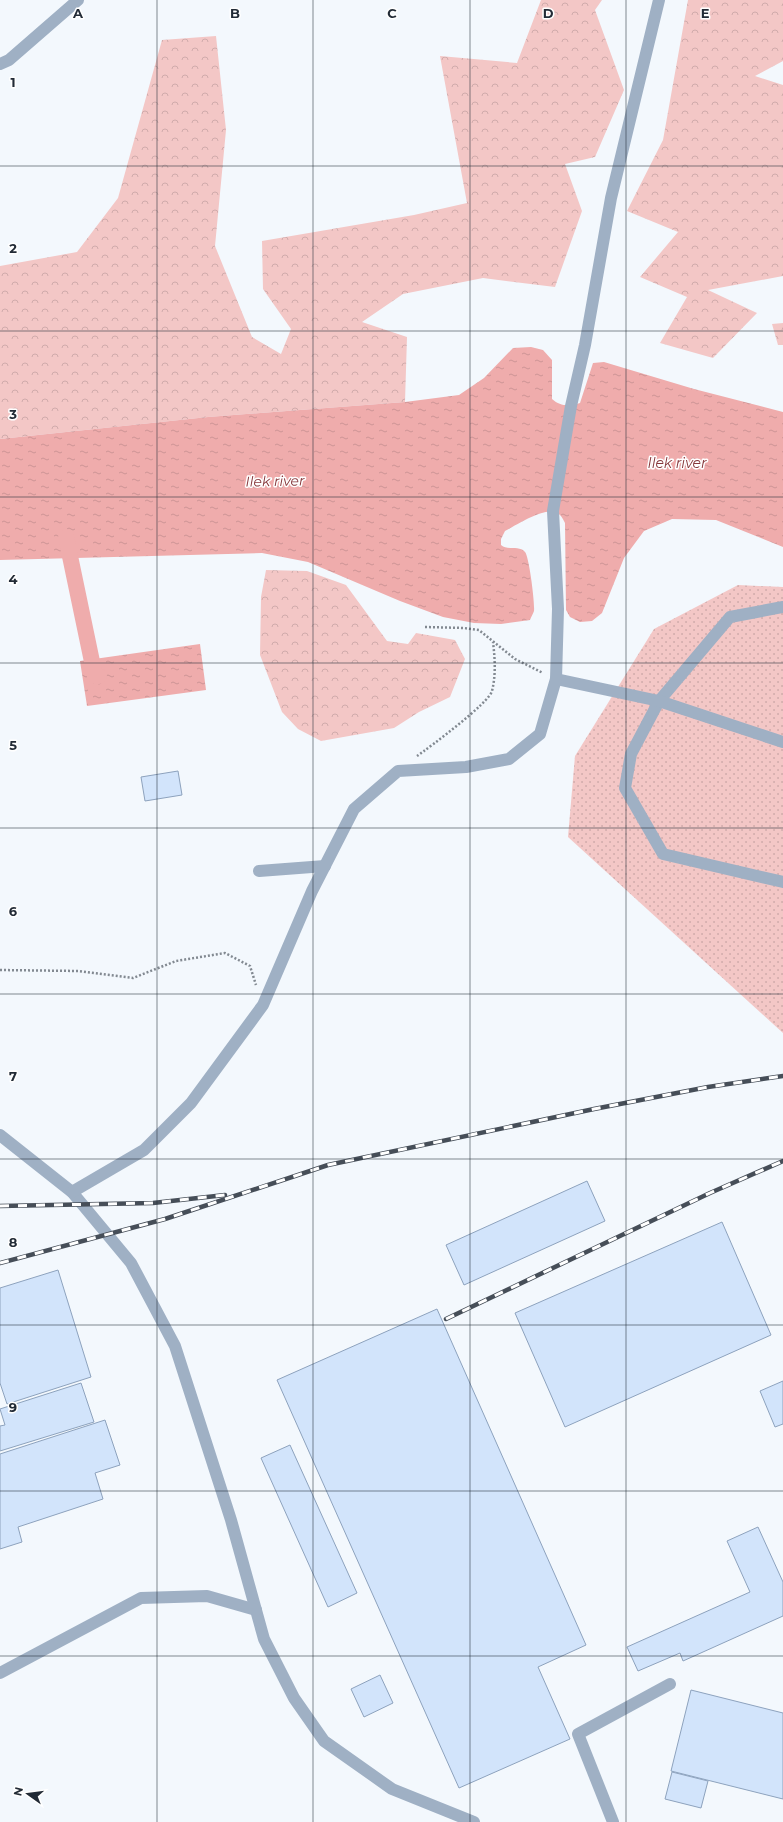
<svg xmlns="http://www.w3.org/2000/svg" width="783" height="1822" font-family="Montserrat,sans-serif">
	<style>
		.forest { fill: url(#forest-crowns) }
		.garden { fill: url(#garden-dots) }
		.water { fill: url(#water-ripples) }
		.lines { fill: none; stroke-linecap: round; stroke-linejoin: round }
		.canal { stroke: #efacac; stroke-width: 16 }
		.building { fill: #d2e4fb; stroke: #8da2bd }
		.path { stroke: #828991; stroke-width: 2.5; stroke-dasharray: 2 2; stroke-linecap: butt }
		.minor { stroke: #9fb0c4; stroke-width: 12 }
		.rail-casing { stroke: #464e58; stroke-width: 4.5 }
		.rail { stroke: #fff; stroke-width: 3; stroke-dasharray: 9; stroke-linecap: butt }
		.grid { fill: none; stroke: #222b36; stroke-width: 1; stroke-opacity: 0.55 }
		.labels { text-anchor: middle; stroke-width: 3; stroke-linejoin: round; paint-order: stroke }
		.water-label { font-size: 14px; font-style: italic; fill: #86373b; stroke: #fff }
		.grid-label { font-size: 13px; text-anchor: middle; font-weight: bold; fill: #222b36; stroke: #fff; stroke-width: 3; stroke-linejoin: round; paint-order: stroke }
	</style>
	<defs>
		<pattern id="forest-crowns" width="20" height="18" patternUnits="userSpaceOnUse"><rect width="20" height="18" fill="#f3c7c6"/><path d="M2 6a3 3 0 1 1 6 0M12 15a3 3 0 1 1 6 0" fill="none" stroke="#d0abab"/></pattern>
		<pattern id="garden-dots" width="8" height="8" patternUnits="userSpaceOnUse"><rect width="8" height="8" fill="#f3c7c6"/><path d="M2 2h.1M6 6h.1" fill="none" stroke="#d0abab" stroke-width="1.8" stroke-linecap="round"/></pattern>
		<pattern id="water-ripples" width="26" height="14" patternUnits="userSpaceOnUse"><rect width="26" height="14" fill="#efacac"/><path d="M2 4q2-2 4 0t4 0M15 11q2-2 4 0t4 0" fill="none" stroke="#cd9495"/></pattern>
	</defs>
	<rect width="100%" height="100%" fill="#f3f8fd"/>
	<g class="forest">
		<polygon points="541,0 602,0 595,10 624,90 595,157 565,164 582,211 555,287 483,278 403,294 362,322 407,337 405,402 208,417 0,439 0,266 77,252 118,198 162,40 216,36 226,130 215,246 252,337 281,354 291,329 263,289 262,241 414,215 467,203 440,56 517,63"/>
		<polygon points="688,0 783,0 783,61 755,76 783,85 783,276 708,290 757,313 713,358 660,343 687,297 640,277 678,232 627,211 663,140"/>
		<polygon points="783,323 783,345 778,345 772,324"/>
		<polygon points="266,570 307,571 346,585 387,641 408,644 416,633 455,640 465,659 450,697 419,712 394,728 321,741 298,729 282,712 260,655 261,597"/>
	</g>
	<polygon class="garden" points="738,585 783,587 783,1033 568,837 575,756 654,629"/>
	<g class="water">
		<path d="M531,347L543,350L552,360V399C561,407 570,406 580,403L593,363L604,362L694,389L783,412V547L716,520L672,519L644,531L624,558L602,613L592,621L580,622L570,617L566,610L565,523C564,521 562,517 560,515C549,503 517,525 505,531L501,539V545C508,551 519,545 525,552C529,556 535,603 534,611C533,614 531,617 530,620L501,624L474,623L443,617L400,601L308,562L262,553L0,560V439L208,417L405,402L459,395L484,378L513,348Z"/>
		<polygon points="200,644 206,690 87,706 80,661"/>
	</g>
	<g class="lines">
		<polyline class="canal" points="66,537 95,676 99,676"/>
	</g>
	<g class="building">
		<polygon points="178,771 182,795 145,801 141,777"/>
		<polygon points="587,1181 605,1221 464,1285 446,1245"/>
		<polygon points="722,1222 771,1335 565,1427 515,1313"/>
		<polygon points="58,1270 91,1377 7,1404 0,1383 0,1288"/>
		<polygon points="437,1309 586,1645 538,1667 570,1739 459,1788 277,1380"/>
		<polygon points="783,1381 783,1424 775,1427 760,1391"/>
		<polygon points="81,1383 94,1422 0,1451 0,1426 5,1425 0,1409"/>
		<polygon points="105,1420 120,1465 95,1473 103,1499 18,1527 22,1542 0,1549 0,1454"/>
		<polygon points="290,1445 357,1593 328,1607 261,1458"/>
		<polygon points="758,1527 783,1582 783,1616 683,1661 680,1653 638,1671 627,1647 750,1592 727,1541"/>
		<polygon points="380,1675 393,1703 364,1717 351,1689"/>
		<polygon points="691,1690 783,1713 783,1799 671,1771"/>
		<polygon points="672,1772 708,1781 701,1808 665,1799"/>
	</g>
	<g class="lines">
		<g class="path">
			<polyline points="425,627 464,628 479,630 515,659 543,673"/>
			<path d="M417,756C430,747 489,703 492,691C496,675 495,659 493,642"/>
			<polyline points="0,970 78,971 133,978 176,961 225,953 250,966 256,985"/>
		</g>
		<g class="minor">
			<polyline points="0,64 9,60 78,0"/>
			<polyline points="783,607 730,617 659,701 631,754 625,788 663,854 783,882"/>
			<polyline points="556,679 659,701 783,742"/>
			<polyline points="259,871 325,866"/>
			<polyline points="0,1135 72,1192 131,1263 175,1346 231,1520 264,1639 294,1698 324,1741 392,1789 474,1822"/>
			<polyline points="72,1192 144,1150 191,1103 263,1005 312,891 354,809 398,771 466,767 509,759 540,734 556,679 558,609 553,511 571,406 585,345 611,198 659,0"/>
			<polyline points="0,1673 141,1598 207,1596 256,1610"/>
			<polyline points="613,1822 578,1734 670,1684"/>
		</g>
		<defs>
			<g id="rail">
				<polyline points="0,1206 153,1203 225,1195"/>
				<polyline points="0,1263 165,1219 328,1165 594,1109 708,1087 783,1076"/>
				<polyline points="446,1319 710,1193 783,1161"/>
			</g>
		</defs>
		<use href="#rail" class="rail-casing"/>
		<use href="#rail" class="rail"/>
	</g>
	<path class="grid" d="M157,0V1822M313,0V1822M470,0V1822M626,0V1822M0,166H783M0,331H783M0,497H783M0,663H783M0,828H783M0,994H783M0,1159H783M0,1325H783M0,1491H783M0,1656H783"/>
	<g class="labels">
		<g class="water-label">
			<text x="677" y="468">Ilek river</text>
			<text transform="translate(275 481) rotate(-1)" y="5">Ilek river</text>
		</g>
	</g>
	<g class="grid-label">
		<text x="78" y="18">A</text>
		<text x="235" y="18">B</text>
		<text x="392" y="18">C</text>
		<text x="548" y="18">D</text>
		<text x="705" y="18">E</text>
		<text x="13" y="87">1</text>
		<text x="13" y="253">2</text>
		<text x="13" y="419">3</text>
		<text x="13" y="584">4</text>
		<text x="13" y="750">5</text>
		<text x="13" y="916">6</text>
		<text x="13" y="1081">7</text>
		<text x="13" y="1247">8</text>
		<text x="13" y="1412">9</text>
	</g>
	<g transform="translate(28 1794) rotate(284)" stroke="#ffffff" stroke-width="3" paint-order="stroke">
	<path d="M0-3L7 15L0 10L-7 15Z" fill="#222b36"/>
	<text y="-6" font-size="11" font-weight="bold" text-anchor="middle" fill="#222b36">N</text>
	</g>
</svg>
